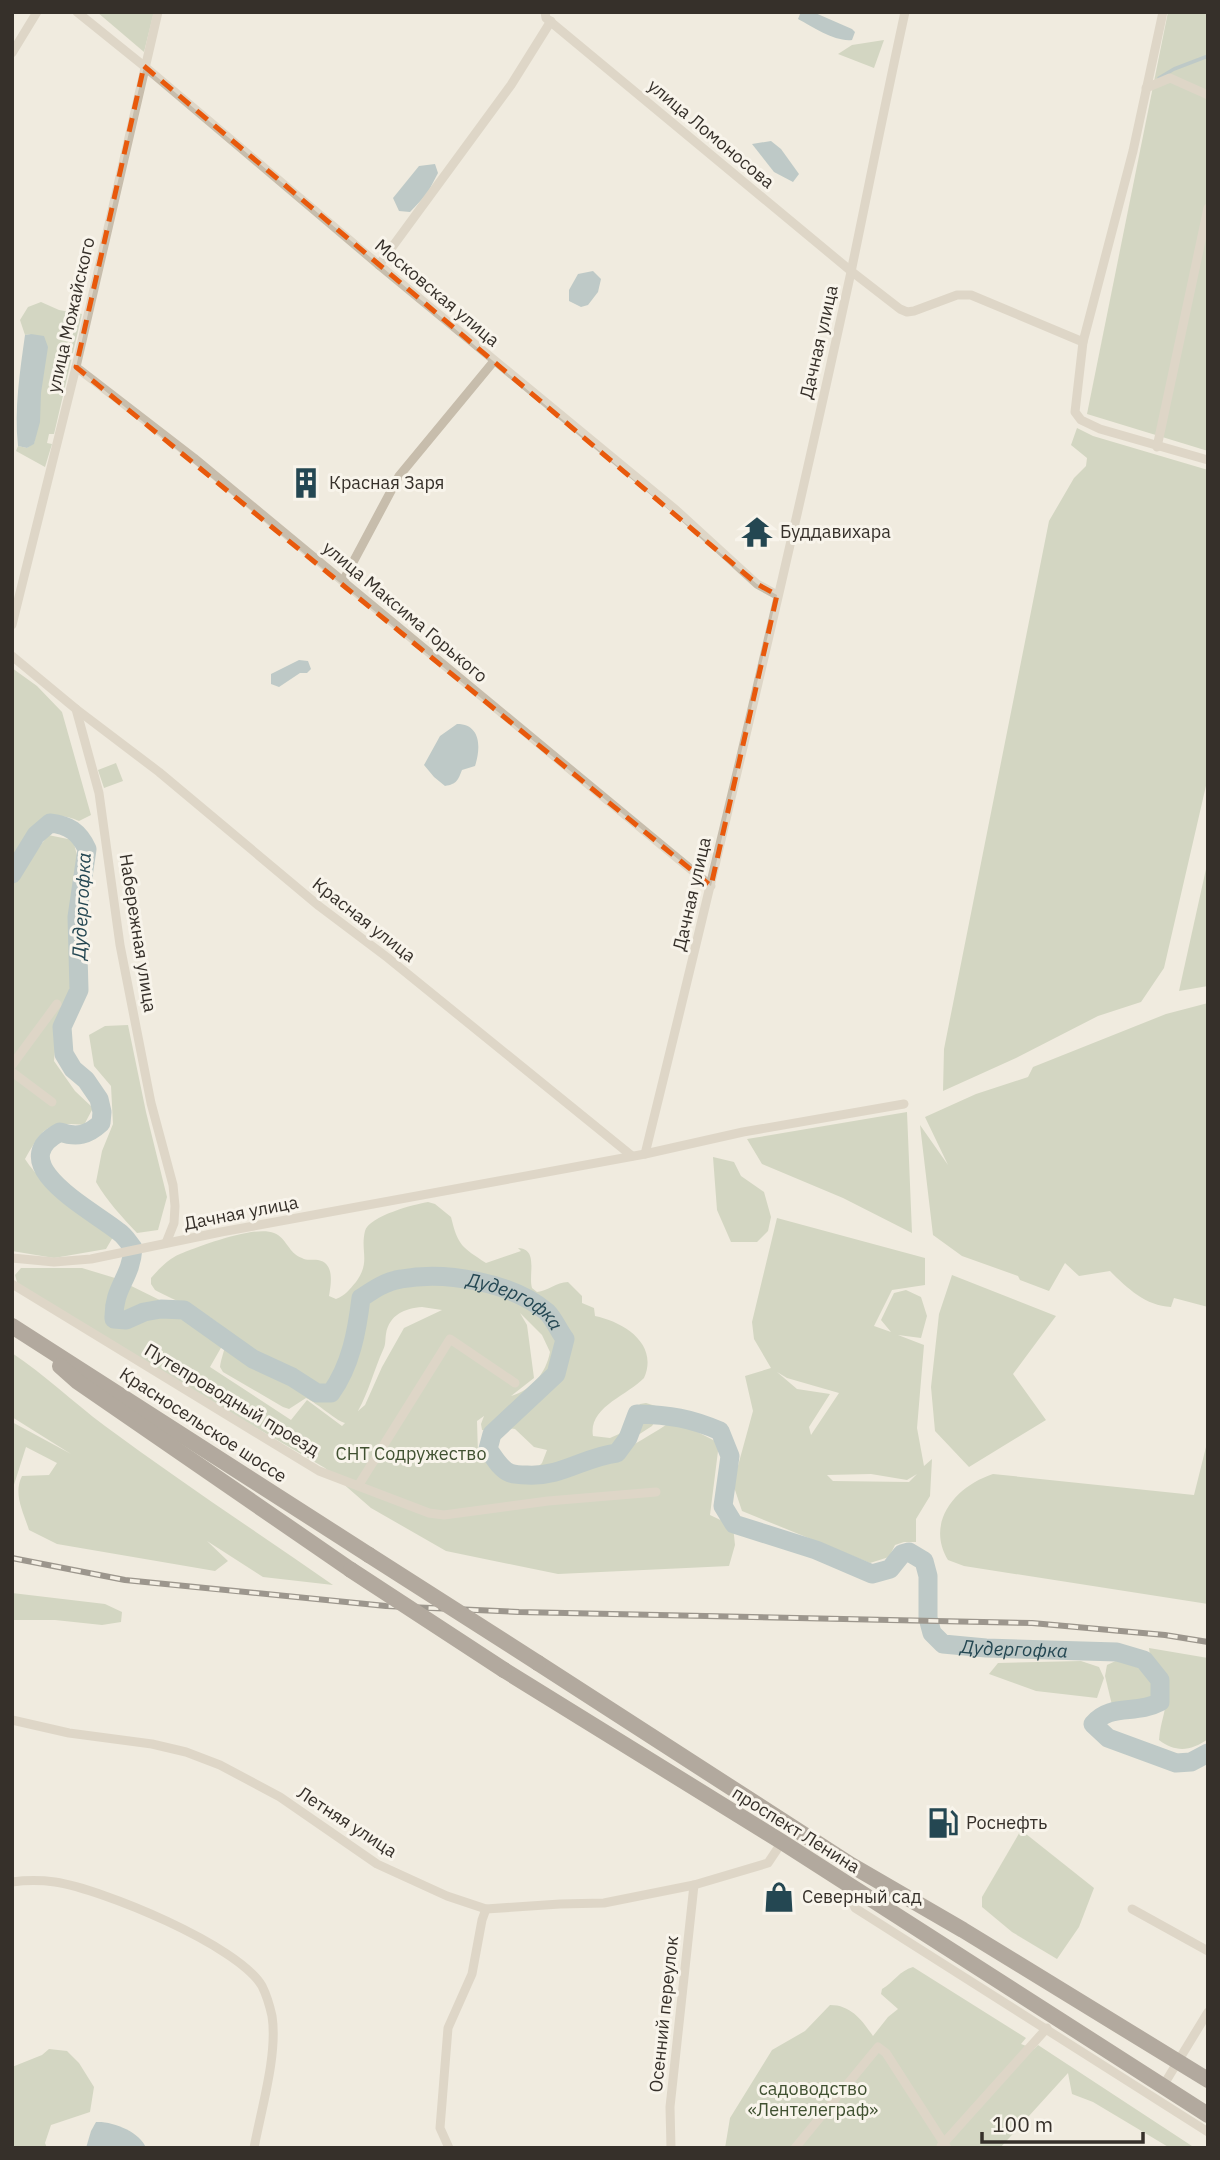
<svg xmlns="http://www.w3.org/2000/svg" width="1220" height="2160" font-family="'IBM Plex Sans',sans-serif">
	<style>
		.green { fill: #afbda0; fill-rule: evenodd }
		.water { fill: #81a1aa }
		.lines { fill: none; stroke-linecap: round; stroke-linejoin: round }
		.stream { stroke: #81a1aa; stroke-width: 3.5 }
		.river { stroke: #81a1aa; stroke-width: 19 }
		.minor { stroke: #c7bdac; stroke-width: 9 }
		.trunk { stroke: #665a50; stroke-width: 16 }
		.rail-casing { stroke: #36302a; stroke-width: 6 }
		.rail { stroke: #f8f4eb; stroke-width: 3.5; stroke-dasharray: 10; stroke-linecap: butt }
		.trunk-bridge { stroke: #665a50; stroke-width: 16 }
		.marked { fill: none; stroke: #e8590c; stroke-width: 5; stroke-dasharray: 14 9; stroke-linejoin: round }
		.labels { text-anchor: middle; stroke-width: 6; stroke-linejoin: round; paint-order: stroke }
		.street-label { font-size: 18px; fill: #36302a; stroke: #f8f4eb }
		.poi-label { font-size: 18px; fill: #36302a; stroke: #f8f4eb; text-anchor: start }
		.park-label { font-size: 18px; fill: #405131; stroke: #f8f4eb }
		.water-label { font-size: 19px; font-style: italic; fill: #244752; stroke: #f8f4eb }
	</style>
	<rect width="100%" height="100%" fill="#f0ebdf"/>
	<g class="green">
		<polygon points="97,12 154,12 144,52"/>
		<polygon points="1168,12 1208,12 1208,451 1087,414"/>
		<polygon points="884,40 874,68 838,54 852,45"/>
		<path d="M41,302L59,310L82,314L54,434H49L47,443L52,444L45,467L16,451L18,446L27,448L34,443C44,404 37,373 31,334L25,335L20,320L28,307Z"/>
		<polygon points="1077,428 1093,436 1208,470 1208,777 1164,968 1141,1002 1098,1016 1016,1058 943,1091 944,1049 1049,521 1074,478 1086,466 1087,458 1071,445"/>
		<path d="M12,668L37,686L62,712L91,815L79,821C43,805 26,831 12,861Z"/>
		<polygon points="116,763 123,781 104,788 98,770"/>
		<path d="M48,835L73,840L79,863L72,914L71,987L57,1025L54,1061L75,1091L93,1108L84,1125C46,1121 43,1128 25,1159C46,1191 83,1214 113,1237L106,1249L54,1258L12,1251V885Z"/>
		<polygon points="1208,860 1208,986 1179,991"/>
		<path d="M1208,1003V1307L1174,1298L1171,1307C1146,1306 1127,1288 1110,1271L1079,1276L1065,1263L1049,1291L1020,1280L1018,1276L962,1256L933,1235L920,1125L948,1165L925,1117L976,1094L1028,1077L1033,1067L1166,1014Z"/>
		<path d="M128,1025L146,1112L167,1197L158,1230L137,1233C122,1217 107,1201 96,1182L102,1151L113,1124L111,1086L94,1066L89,1035L105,1026Z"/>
		<polygon points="907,1112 912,1233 843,1198 762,1164 747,1139"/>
		<polygon points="713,1157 734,1162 741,1176 764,1192 771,1217 768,1231 757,1242 731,1242 717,1210"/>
		<path d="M428,1202L435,1204L451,1217C458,1246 462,1247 486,1263L521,1251L518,1248C539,1249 528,1274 532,1288L537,1292C548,1291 556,1282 568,1282L582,1296V1303L594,1308L595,1316C624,1322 659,1344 644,1378C627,1396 588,1407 593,1436L610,1438L619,1434L640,1404L646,1403L659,1407L656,1420L652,1426L618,1448L587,1461L541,1473L538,1467L542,1463L547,1450L534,1447L515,1429L501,1427L488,1431L482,1430L481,1424L484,1416L477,1421L478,1454C485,1460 494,1471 503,1474C559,1494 628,1449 674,1420L719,1443L710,1515L733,1526L735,1545L729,1566L558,1574L446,1551L371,1508L325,1468L19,1289L15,1275L21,1268H82L115,1278L184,1312L222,1346L210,1367L291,1420L307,1400L342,1426L345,1423C338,1422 317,1403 306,1398L289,1409L283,1407L223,1372L220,1367C221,1357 228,1343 226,1333C223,1318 170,1299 155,1290L151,1284V1278C159,1269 168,1259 180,1254C200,1246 255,1225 274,1233C287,1238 288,1253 302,1258C307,1261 312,1259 318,1260C335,1263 331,1284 329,1296L336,1299C346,1295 349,1290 356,1282C371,1261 360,1252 365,1231C369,1216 415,1204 428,1202ZM422,1307L442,1310L404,1328L382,1367L365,1405L358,1411C369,1391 374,1370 383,1350C386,1345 385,1339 386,1334C389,1315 405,1308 422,1307ZM520,1313L542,1335L550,1352C546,1373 532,1390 511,1396L534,1378L527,1325Z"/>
		<path d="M777,1218L925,1258V1285L892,1290L874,1326L891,1332L881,1320L894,1293L906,1290L921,1297L927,1316L921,1338L898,1335L924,1345L917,1428L924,1466L932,1459L930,1496L916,1519V1542H904L895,1545L889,1557L870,1563L742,1511L733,1484L753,1411L745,1376L771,1368L754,1339L752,1322ZM777,1372L787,1378L839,1393L811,1435L809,1427L830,1394L797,1389ZM871,1474L907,1480L917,1474L909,1482L833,1481L827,1475Z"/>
		<polygon points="952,1275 1056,1316 1013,1374 1046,1420 969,1467 935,1431 931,1387 939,1314"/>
		<path d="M12,1353C45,1375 73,1402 105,1426C179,1481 257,1532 333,1585L263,1577L207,1541L228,1561L215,1571L57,1544L29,1530C23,1511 13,1494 22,1476L49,1475L57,1463L26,1447L12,1491V1422L71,1454L12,1417Z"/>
		<path d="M1208,1439V1604L964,1566L948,1560C925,1522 956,1486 993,1474L1194,1495Z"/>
		<polygon points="12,1593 105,1604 122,1612 121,1622 102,1625 55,1620 12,1620"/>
		<path d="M1149,1648L1208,1658V1739C1191,1751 1176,1753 1159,1740C1160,1722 1168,1706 1167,1689C1166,1673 1150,1664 1149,1648Z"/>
		<path d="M1122,1658C1141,1663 1156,1675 1154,1696L1143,1703L1112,1705L1105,1676L1107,1665Z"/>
		<polygon points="1081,1661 1099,1667 1104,1678 1097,1698 1036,1691 989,1674 998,1663"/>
		<polygon points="1021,1830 1094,1888 1079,1927 1057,1959 1012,1932 982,1907 982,1897"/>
		<path d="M913,1967L1026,2038L1021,2044L1034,2049L1038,2045L1195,2148H1170L1093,2102L1072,2094L1068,2073L1000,2148H725L730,2118L772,2050L805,2031L830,2005C851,2005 862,2020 873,2036L888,2017L898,2009L881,1994L882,1989C894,1982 899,1971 913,1967Z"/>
		<polygon points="49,2049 67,2051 79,2063 94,2087 90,2112 51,2125 45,2143 47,2148 12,2148 12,2067 42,2055"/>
	</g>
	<g class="water">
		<path d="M813,12L852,29L855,32L852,40C835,42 813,27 798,19L800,14Z"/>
		<polygon points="771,141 781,149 799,174 793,182 774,172 752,144"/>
		<polygon points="435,164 438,173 427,194 410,212 399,211 393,198 419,166"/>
		<polygon points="593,271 601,279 598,292 588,305 581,307 569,301 569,290 578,274"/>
		<path d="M31,334L44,336L48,347L41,393L40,422L34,444L27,448L18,446C14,409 20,371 25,335Z"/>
		<polygon points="299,660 308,661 311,669 307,673 300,673 279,687 271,684 271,674"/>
		<path d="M457,724C481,724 481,748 475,766L462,770C458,780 457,784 445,786L434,777L424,765L440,736Z"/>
		<path d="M96,2122C113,2121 140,2132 146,2148H86L91,2131Z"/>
	</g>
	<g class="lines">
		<polyline class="stream" points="1159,78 1174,69 1208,56"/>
		<path class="river" id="s1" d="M12,874L36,835L50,823C69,825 79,832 87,849L77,917L79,990L62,1027L64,1054L73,1069L86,1080L99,1099L102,1112L101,1123C88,1135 77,1138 60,1132C0,1164 94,1211 119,1232C125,1236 129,1243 133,1248C131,1279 113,1287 114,1319L126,1320L144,1312L161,1309L184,1310L253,1359L292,1377L317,1393H331C351,1365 357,1331 361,1298C373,1290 386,1281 401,1279C446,1271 511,1282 547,1312C554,1319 559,1331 565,1339L556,1374L492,1434L488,1449C494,1457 500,1469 510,1473C515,1475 522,1475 527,1475C562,1477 584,1457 617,1453L628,1438L637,1414C670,1415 690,1418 720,1431L730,1456L723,1506L734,1524L816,1550L872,1574L890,1569L902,1554L909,1552L924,1561L928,1576V1618L932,1633L943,1644L986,1648L1117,1652L1144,1660L1160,1680V1702C1136,1715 1110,1703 1093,1724L1108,1738L1176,1763L1191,1762L1208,1753"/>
		<g class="minor">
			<polyline points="77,12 144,66 379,265 676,510 757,584 777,595"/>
			<polyline points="545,12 546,18 851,271 900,309 907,312 914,311 957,295 971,295 1083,342"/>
			<polyline points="1163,12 1133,151 1083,342 1075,412 1081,420 1100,429 1208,460"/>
			<polyline points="12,53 37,12"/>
			<polyline points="1146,88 1170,78 1208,95"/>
			<polyline points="379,265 511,85 551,21"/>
			<polyline points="76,367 194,458 711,886"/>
			<polyline points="1157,447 1208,208"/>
			<polyline points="343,581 399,476 494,361"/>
			<polyline points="12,625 76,367 158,12"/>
			<polyline points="12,656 76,709 159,772 319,906 388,958 632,1156"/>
			<polyline points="76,709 99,793 120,945 151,1103 173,1185 175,1206 174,1223 166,1243"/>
			<polyline points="12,1065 57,1004"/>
			<polyline points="12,1072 52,1102"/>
			<path d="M645,1154C717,861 787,567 851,272C869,185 886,99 905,12"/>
			<polyline points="12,1258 54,1262 91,1259 221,1232 645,1154 743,1132 904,1104"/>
			<polyline points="12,1284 319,1471 429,1513 444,1515 548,1501 656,1492"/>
			<polyline points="358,1486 450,1339 515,1383"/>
			<polyline points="12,1720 69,1733 152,1744 186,1752 220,1765 280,1797 377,1864 447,1896 486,1909 560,1904 604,1903 694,1885 768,1863 782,1842"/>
			<path d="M12,1882C27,1880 40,1880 55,1882C102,1889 238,1945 262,1986C266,1994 270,2007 272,2016C278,2054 261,2110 254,2148"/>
			<polyline points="844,1883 855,1908 1208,2132"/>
			<polyline points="1132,1909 1208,1951"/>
			<polyline points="1163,2086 1208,2012"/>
			<polyline points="941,2146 1047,2028"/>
			<polyline points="449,2148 440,2128 448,2028 472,1974 482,1920 486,1909"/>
			<polyline points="671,2148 670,2107 694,1885"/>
			<polyline points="795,2148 878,2047 886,2053 947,2148"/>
		</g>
		<g class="trunk">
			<polyline points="12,1326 369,1555"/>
			<polyline points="60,1366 78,1382 351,1570"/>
			<polyline points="538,1663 851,1865 963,1930 1208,2080"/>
			<polyline points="504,1670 782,1842 1208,2115"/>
		</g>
		<defs>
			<polyline id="rail" points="12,1558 125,1580 386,1606 519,1612 1032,1623 1165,1635 1208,1642"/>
		</defs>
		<use href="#rail" class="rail-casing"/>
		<use href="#rail" class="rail"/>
		<g class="trunk-bridge">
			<polyline points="369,1555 538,1663"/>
			<polyline points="351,1570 504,1670"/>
		</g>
	</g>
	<path d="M0 0H1220V2160H0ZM144,66L757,584L777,595L711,886L76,367Z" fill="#f0ebdf" fill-opacity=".55" fill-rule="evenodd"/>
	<path class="marked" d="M144,66L757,584L777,595L711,886L76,367Z"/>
	<defs>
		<symbol id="building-bare" viewBox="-9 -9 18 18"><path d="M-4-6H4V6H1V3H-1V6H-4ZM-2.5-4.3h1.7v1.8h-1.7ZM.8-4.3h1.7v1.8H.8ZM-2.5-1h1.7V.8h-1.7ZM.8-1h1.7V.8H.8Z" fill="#244752" stroke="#f8f4eb" stroke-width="2.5" paint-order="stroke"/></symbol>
		<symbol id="temple-bare" viewBox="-9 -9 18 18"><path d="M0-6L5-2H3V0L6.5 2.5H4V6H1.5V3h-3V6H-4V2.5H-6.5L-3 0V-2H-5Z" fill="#244752" stroke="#f8f4eb" stroke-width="2.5" paint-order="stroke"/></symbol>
		<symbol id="fuel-bare" viewBox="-9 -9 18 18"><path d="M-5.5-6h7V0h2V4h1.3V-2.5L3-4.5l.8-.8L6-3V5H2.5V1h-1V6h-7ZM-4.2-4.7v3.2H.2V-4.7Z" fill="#244752" stroke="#f8f4eb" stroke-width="2.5" paint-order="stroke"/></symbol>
		<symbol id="shop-bare" viewBox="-9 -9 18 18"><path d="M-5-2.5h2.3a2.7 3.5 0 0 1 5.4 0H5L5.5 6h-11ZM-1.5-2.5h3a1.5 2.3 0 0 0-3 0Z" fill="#244752" stroke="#f8f4eb" stroke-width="2.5" paint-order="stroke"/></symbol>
	</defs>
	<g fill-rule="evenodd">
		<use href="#building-bare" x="284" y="461" width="44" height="44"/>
		<use href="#temple-bare" x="735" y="510" width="44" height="44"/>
		<use href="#fuel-bare" x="921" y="1801" width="44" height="44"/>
		<use href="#shop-bare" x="757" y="1875" width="44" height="44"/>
	</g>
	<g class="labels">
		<g class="street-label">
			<text transform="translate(711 134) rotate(40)" y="6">улица Ломоносова</text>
			<text transform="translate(437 293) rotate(40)" y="6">Московская улица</text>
			<text transform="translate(71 315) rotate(-77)" y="6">улица Можайского</text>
			<text transform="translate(819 342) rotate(-77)" y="6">Дачная улица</text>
			<text transform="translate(405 612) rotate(40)" y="6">улица Максима Горького</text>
			<text transform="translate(692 894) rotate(-77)" y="6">Дачная улица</text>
			<text transform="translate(364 920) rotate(38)" y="6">Красная улица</text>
			<text transform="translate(138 933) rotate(81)" y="6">Набережная улица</text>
			<text transform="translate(241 1213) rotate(-11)" y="6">Дачная улица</text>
			<text transform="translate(232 1400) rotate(31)" y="6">Путепроводный проезд</text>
			<text transform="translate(203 1425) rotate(33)" y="6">Красносельское шоссе</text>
			<text transform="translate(347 1822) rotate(33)" y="6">Летняя улица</text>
			<text transform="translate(796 1830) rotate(32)" y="6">проспект Ленина</text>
			<text transform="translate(664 2014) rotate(-84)" y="6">Осенний переулок</text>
		</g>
		<g class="poi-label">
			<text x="329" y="489">Красная Заря</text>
			<text x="780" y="538">Буддавихара</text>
			<text x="966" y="1829">Роснефть</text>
			<text x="802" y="1903">Северный сад</text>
		</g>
		<g class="park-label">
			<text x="411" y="1460">СНТ Содружество</text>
			<text x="813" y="2095">садоводство<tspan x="813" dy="21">«Лентелеграф»</tspan></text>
		</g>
		<g class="water-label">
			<text transform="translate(81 906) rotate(-87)" y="7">Дудергофка</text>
			<text dy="7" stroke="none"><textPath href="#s1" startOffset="1197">Дудергофка</textPath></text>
			<text dy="7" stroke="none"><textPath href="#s1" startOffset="2144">Дудергофка</textPath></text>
		</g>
	</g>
	<rect width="1220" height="2160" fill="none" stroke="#36302a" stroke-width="28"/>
	<path d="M982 2132v10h161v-10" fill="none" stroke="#36302a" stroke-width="3.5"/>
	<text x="992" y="2132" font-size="21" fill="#36302a" stroke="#f8f4eb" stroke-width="5" paint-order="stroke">100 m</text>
</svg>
